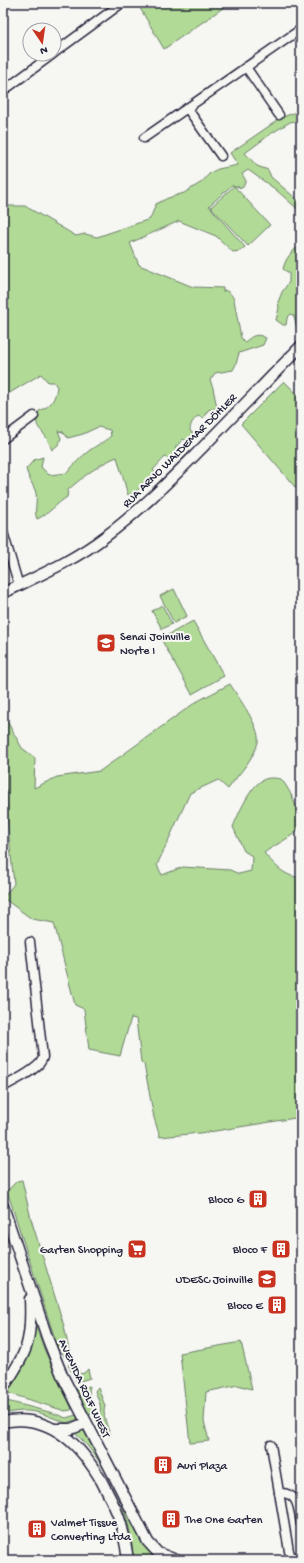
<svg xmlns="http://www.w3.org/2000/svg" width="304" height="1563" font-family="'Gochi Hand',sans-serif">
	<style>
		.green { fill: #b1da96; stroke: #6a7e68 }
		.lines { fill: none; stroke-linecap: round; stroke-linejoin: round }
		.minor-casing { stroke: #22223b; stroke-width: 11 }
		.major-casing { stroke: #22223b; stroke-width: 13 }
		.minor { stroke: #f6f6f2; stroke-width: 8 }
		.major { stroke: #f6f6f2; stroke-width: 10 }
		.labels { text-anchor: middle; stroke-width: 4; stroke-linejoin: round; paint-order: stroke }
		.street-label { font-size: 12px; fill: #22223b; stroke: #f6f6f2 }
		.poi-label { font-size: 12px; fill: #22223b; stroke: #f6f6f2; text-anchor: end }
	</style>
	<rect width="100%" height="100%" fill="#f6f6f2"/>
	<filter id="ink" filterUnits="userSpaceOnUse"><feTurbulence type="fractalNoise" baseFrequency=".025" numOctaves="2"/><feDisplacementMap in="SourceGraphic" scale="8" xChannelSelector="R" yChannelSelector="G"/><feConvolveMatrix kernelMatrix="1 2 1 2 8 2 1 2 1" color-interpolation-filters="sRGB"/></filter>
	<g filter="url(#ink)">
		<g class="green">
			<polygon points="137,3 230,3 164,49"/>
			<path d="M301,104V128L299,124L296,121L290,122L272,133L245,153L257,166L268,170L271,177L301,203V212L275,189L248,170L242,174L246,181L242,188L232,185L209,206L245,247L240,251L233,252L216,236L179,221L130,243L139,265L193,287L223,288V292L224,290C230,292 232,295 234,300L241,338L245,342C253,335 257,333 266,338L263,345L239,353L236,364L233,370L215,373L210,380L213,388L217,408L208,410L203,418L198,416C193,420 190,424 190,431L193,433L187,441L183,439L175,448L177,451L169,459L165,457L153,470L155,472L137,491L128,495L117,457C102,462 80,479 68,490L67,497C56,504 49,514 37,519C33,510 39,500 35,490C32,483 28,477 26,469L34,460L43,457L41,467L49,475L67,473C74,464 81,457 90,450C97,445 104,442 111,436L110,430L98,427L83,434L68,438L63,432L58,431L61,438L59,444L52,450C50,446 49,441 46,437C38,425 34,428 39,411C51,406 55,400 57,387L54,382H48L41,374L3,397V206H25L76,236L85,234L97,237L150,219L156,204L168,198L184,193L202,182L210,173L218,169L238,165L230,153L275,122L277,119L294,113Z"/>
			<polygon points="234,186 270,225 248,246 211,207"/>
			<path d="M301,246V329H297L294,316L291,314L287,318L286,325H283L276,320L279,308L278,302L282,292L289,282V273L283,269C285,260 292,249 301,246Z"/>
			<polygon points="284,381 301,398 301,494 241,424"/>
			<polygon points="174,589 187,616 174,623 160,596"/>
			<polygon points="162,605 172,624 162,629 152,611"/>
			<polygon points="193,621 224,676 192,694 161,639"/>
			<path d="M230,684C238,697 261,728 258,742C255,757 237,776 228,789L218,780L190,793L157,865L162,875L183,867L230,870L239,874L251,871L252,856L244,851L233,827C238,815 250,786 263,780C268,777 275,778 281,779C291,791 304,817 296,832C288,839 273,846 264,853C274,864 285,878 301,877V906L298,911L301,913V1117L209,1132L160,1137L154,1118L144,1064L141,1062L136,1019L131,1018L120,1056L89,1050L84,1009L75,1005L54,923L32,919L3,898L14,884L7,817L6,764L3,758V714L22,748L35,758L34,788L57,777L100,771L196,702Z"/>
			<polygon points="22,1180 31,1219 64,1326 69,1350 65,1357 57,1345 7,1191 17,1181"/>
			<polygon points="35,1324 44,1349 72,1409 71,1410 65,1411 5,1392"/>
			<polygon points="241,1342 252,1389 238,1385 206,1392 204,1421 209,1441 190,1443 180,1353"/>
			<polygon points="74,1359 80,1374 84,1373 88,1369 90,1378 77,1382 68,1365"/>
			<path d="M90,1386C87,1395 93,1402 93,1410L91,1414L86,1416L72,1389H80Z"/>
			<path d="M98,1387L105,1406C102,1413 107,1428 111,1435L109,1437L97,1419C104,1408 99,1402 95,1391Z"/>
			<path d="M3,1400L53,1413L66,1418L76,1415L78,1419L66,1423C40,1413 33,1407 3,1414Z"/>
			<path d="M82,1427L145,1545L162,1560H133C132,1547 131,1533 127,1520C119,1492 96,1449 72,1431Z"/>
		</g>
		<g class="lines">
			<defs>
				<g id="minor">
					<polyline points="54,53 122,3"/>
					<polyline points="246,67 279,115"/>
					<polyline points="3,91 53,54"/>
					<polyline points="187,108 221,156"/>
					<polyline points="144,138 301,29"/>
					<polyline points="3,439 34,416"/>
					<polyline points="3,532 19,586"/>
					<path d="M3,1087C13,1081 41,1069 43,1057L30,942"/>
					<polyline points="271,1445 289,1551 292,1560"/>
					<path d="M279,1493C299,1492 298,1509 301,1524"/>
					<polyline points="297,1560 301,1554"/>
				</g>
				<g id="major">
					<path d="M3,593C38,576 75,560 106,536C141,510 171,479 202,448C235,414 268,380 301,346"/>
					<polyline points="3,1206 48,1340 62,1375 148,1542 158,1553 176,1560"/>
					<path d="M3,1388C27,1353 32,1342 30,1299"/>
					<path d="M3,1422C50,1412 81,1445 102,1482C108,1494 115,1506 119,1518C124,1532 126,1546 128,1560"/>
					<polyline points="55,1429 71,1429 86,1423"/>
				</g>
			</defs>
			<use href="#minor" class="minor-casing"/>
			<use href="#major" class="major-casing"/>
			<use href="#minor" class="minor"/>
			<use href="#major" class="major"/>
		</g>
	</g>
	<defs>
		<symbol id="university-square" viewBox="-11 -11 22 22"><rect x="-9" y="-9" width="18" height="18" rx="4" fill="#c8321e" stroke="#f6f6f2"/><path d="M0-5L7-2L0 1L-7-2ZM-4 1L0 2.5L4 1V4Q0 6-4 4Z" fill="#fff"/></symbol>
		<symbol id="building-square" viewBox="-11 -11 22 22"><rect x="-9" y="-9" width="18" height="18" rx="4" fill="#c8321e" stroke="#f6f6f2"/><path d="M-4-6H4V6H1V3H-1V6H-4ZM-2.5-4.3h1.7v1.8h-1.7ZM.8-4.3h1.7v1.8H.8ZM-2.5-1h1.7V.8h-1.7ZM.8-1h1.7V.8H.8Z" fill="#fff"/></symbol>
		<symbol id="supermarket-square" viewBox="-11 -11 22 22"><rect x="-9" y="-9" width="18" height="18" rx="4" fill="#c8321e" stroke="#f6f6f2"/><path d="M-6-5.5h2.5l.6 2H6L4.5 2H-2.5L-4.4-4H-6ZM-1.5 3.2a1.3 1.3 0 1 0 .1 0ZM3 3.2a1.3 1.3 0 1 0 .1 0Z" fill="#fff"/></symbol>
	</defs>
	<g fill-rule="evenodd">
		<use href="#university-square" x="95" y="632" width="22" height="22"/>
		<use href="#building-square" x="247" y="1188" width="22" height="22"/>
		<use href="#supermarket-square" x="126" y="1238" width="22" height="22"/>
		<use href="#building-square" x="270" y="1238" width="22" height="22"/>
		<use href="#university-square" x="256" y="1268" width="22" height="22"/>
		<use href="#building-square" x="266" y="1294" width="22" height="22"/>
		<use href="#building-square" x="152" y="1454" width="22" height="22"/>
		<use href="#building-square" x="160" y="1508" width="22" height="22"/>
		<use href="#building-square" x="26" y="1518" width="22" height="22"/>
	</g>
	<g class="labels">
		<g class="street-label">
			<text transform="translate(179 450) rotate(-45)" y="4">RUA ARNO WALDEMAR DÖHLER</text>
			<text transform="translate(85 1388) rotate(65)" y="4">AVENIDA ROLF WIEST</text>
		</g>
		<g class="poi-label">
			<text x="120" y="640" text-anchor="start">Senai Joinville<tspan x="120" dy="14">Norte I</tspan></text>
			<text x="244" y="1203">Bloco G</text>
			<text x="123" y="1253">Garten Shopping</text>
			<text x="267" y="1253">Bloco F</text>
			<text x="253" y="1283">UDESC Joinville</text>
			<text x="263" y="1309">Bloco E</text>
			<text x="177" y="1469" text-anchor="start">Auri Plaza</text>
			<text x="185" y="1523" text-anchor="start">The One Garten</text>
			<text x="51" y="1526" text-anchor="start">Valmet Tissue<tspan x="51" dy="14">Converting Ltda</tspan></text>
		</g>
	</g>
	<rect width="304" height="1563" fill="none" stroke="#f6f6f2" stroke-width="16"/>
	<rect x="8" y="8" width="288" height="1547" fill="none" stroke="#22223b" stroke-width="1.5" filter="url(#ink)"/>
	<g transform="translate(42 42) rotate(167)"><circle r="19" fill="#f6f6f2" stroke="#a1a1a9"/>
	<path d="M0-3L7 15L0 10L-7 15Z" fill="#c8321e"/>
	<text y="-6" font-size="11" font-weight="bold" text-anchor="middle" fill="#22223b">N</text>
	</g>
</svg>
